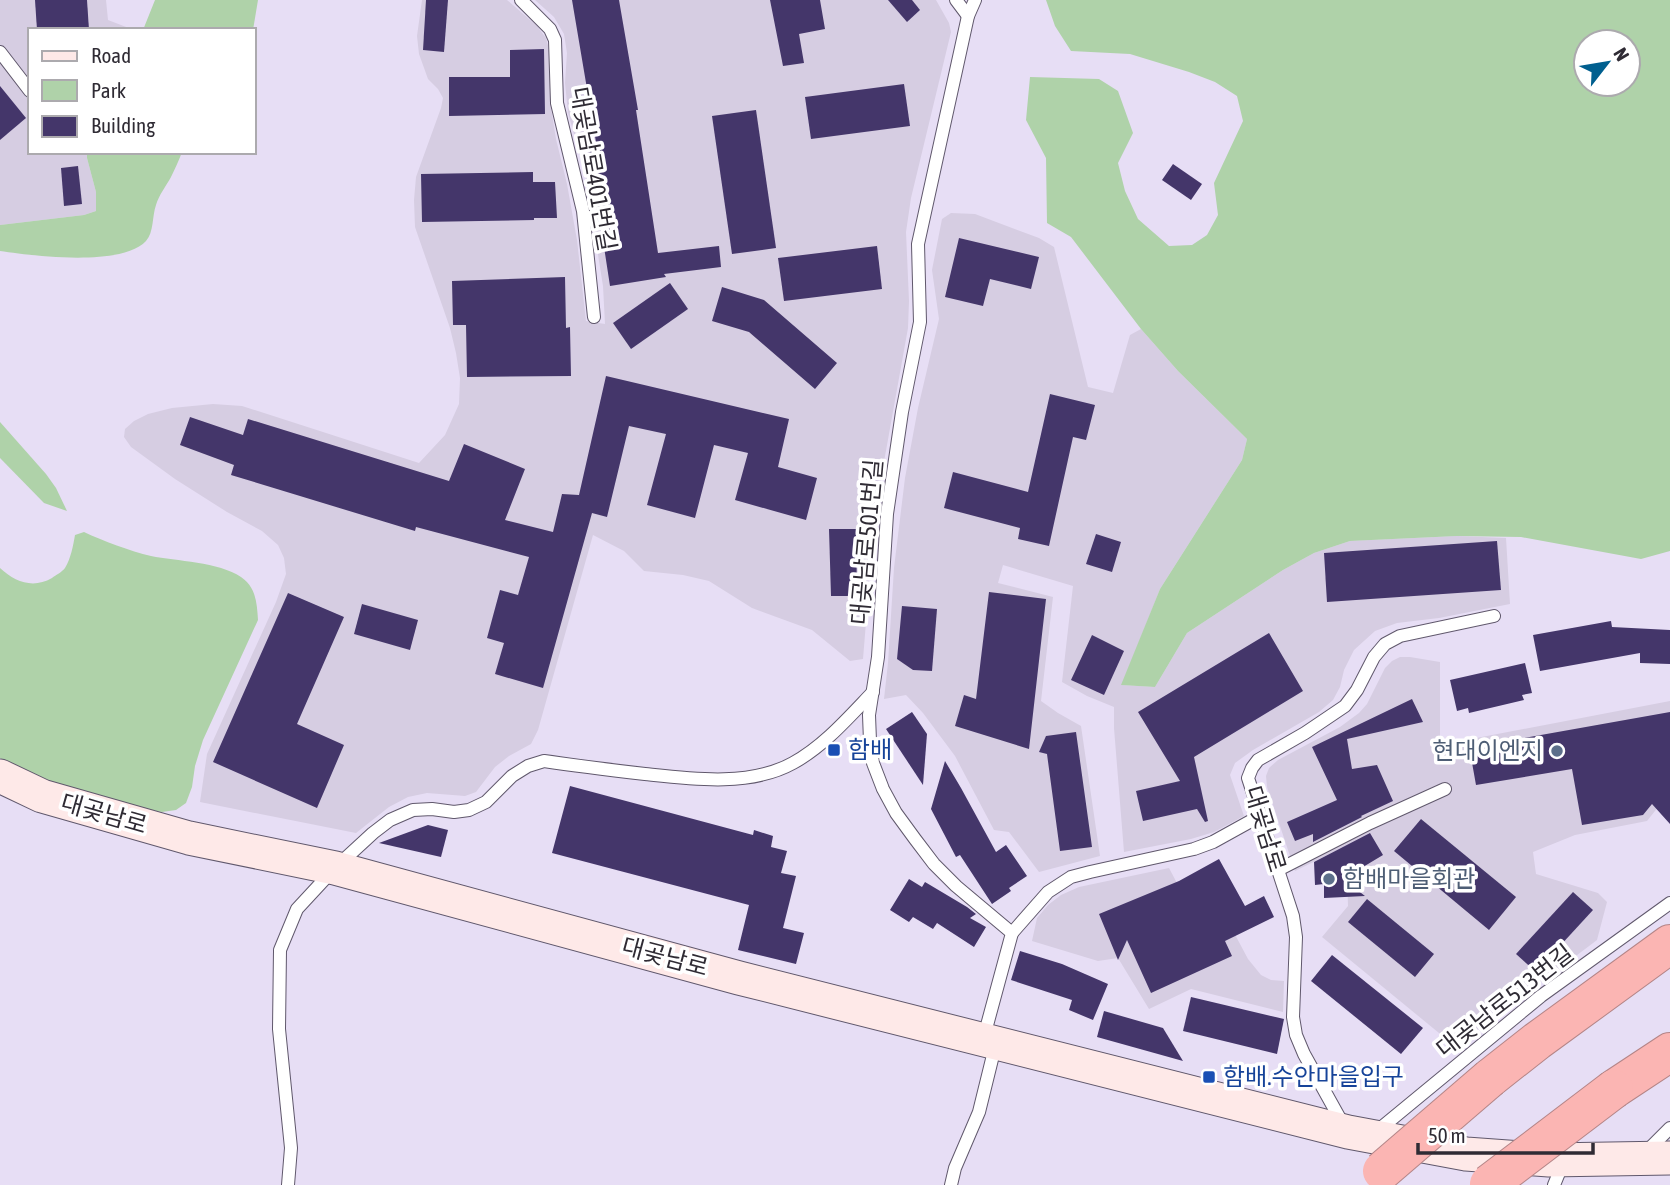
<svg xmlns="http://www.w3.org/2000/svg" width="1670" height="1185" font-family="'Asap Condensed','Noto Sans KR',sans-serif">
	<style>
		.industrial { fill: #d6cde2 }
		.green { fill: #afd2a9; fill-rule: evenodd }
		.building { fill: #44366a }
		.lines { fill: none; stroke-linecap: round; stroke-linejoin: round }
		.lane-casing { stroke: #60586c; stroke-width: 14 }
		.secondary-casing { stroke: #60586c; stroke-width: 35 }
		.highway-casing { stroke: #b48587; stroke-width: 40 }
		.lane { stroke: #fff; stroke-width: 12 }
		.secondary { stroke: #fee9e8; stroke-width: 33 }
		.highway { stroke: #fbb5b3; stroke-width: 38 }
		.highway-bridge-casing { stroke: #b48587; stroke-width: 40; stroke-linecap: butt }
		.highway-bridge { stroke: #fbb5b3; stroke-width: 38 }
		.transit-dot { fill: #1a4fb4; stroke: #fff; stroke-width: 2.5 }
		.service-dot { fill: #5c6f8a; stroke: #fff; stroke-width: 2.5 }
		.labels { text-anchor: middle; stroke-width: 7; stroke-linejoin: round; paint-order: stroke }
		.street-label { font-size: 24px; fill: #2f2b34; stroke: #fff }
		.transit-label { font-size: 24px; fill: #164399; stroke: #fff; text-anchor: start }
		.service-label { font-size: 24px; fill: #4e5e75; stroke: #fff; text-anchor: end }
	</style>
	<rect width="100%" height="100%" fill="#e7def5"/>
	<g class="industrial">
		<polygon points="0,0 106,0 108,20 134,30 30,30 30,152 87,152 87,158 96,192 96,211 84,215 0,225"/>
		<polygon points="422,0 507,0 537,26 546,38 549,49 551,108 556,139 567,184 577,240 586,321 605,324 603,286 585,173 568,113 565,83 567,53 564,34 554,17 535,0 936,0 949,23 951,32 911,198 906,232 909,301 908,328 875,512 863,659 850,661 812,630 752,608 709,581 683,575 644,571 624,551 593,535 538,730 531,744 509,756 495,767 476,792 465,796 427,793 408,797 389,807 356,833 200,802 207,754 276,602 286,574 284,558 278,545 262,531 227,512 175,479 131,447 124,437 125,429 134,421 148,414 172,408 213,404 242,406 419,463 445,435 459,404 460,378 456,353 450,328 415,227 414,200 416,177 441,108 443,98 438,89 428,79 419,54 417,36"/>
		<polygon points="951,213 975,214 1039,238 1054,247 1088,387 1113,393 1130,335 1141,329 1178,371 1247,439 1242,460 1160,589 1122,685 1155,687 1187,633 1283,570 1314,553 1350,541 1457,536 1506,538 1510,604 1439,618 1397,623 1375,631 1354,650 1344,670 1340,687 1333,700 1319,712 1253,750 1235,763 1230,775 1244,816 1214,832 1191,839 1124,852 1114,728 1114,707 1087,696 1062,682 1073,586 1003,565 998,583 1053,597 1041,701 1058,713 1081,726 1100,856 1039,872 1009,832 994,830 955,756 923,713 906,695 884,699 888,663 894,568 905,478 918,408 939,319 932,270 942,219"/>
		<polygon points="1400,657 1410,657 1440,662 1440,745 1670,701 1670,792 1647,821 1575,835 1533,852 1536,874 1598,893 1607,902 1597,940 1462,1042 1454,1043 1439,1033 1322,937 1348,906 1346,846 1295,871 1267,787 1266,776 1269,768 1278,760 1340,727 1359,713 1367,704 1385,668 1392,661"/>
		<polygon points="1169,868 1197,921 1223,912 1248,959 1261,975 1271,980 1284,981 1283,1012 1191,989 1149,1009 1118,958 1098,961 1032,941 1037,918 1048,905 1061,895 1079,887"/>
	</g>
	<g class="green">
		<polygon points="155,0 258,0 253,30 143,30"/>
		<path d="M1046,0H1670V551L1641,559L1521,537L1457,536L1350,541L1314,553L1283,570L1187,633L1155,687L1121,685L1160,589L1242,460L1247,439L1178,371L1141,329L1071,237L1047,223L1046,158L1026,120L1030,77L1099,79L1118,91L1133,133L1118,163L1125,191L1138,219L1169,246L1192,245L1207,235L1218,215L1214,183L1243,121L1237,96L1215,82L1189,72L1130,54L1071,51L1055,26ZM1628,42V84H1586V42Z"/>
		<path d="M87,152H182C179,160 175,169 171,177C166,186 159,195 156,205C152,216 154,232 146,241C122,267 33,256 0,251V225L84,215L96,211V192L87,158Z"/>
		<polygon points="0,422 46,474 56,488 67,511 44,503 0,458"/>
		<path d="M84,532C103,541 130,551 151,556C176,561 219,562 241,577C256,587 257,603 258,620L203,740L195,766L192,787L186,803L176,810L162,812L134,807L74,792L13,767L0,758V568C15,582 33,589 52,578C56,575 62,572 65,568C71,558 73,546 75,535Z"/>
	</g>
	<g class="building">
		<polygon points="35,0 87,0 89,30 37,30"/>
		<polygon points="426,0 448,0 444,52 423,50"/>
		<polygon points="572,0 619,0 638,110 636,110 658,253 719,246 721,267 664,274 666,277 610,286 589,149 597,148"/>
		<polygon points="770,0 820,0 825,29 799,34 804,63 783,66"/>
		<polygon points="888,0 912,0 920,10 907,22"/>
		<polygon points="544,49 545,114 449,116 449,77 510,77 510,50"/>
		<polygon points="904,84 910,126 811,139 805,97"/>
		<polygon points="0,86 26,118 0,140"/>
		<polygon points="756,110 776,248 732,254 712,116"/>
		<polygon points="1173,164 1202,184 1191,200 1162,180"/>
		<polygon points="78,166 82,204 64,206 61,168"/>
		<polygon points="533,172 533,182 555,182 557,218 534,218 534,220 422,222 421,174"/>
		<polygon points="959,238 1039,257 1031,289 990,279 983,306 945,297"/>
		<polygon points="877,246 882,289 784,301 778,258"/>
		<polygon points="565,277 566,328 570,327 571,376 467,377 466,325 453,325 452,281"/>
		<polygon points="670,283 688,309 631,349 613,323"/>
		<polygon points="722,287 764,300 837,363 815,389 749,332 712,321"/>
		<polygon points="606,376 789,419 778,467 817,478 806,520 735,500 748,453 714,445 695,518 647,505 666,434 629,426 607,517 592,513 543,688 495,674 504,643 487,638 500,590 518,595 529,557 416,527 415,531 231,475 234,465 180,445 190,417 243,435 248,419 449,481 464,444 525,469 505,520 553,532 562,494 579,495"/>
		<polygon points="1050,394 1095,405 1086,440 1073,437 1049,546 1018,539 1020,528 944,508 953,472 1028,492"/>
		<polygon points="829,529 856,529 857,596 831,596"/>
		<polygon points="1096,534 1121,542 1112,572 1086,564"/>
		<polygon points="1497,541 1501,590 1327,602 1324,553"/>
		<polygon points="989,592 1046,599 1029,749 955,726 964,695 976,699"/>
		<polygon points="288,593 344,617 297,724 344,745 317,808 213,762"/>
		<polygon points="362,604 418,620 410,650 354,634"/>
		<polygon points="902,606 937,609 932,671 913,670 897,659"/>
		<polygon points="1611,621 1612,627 1670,630 1670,664 1640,663 1640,653 1540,671 1533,635"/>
		<polygon points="1269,633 1303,691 1194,757 1208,821 1205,822 1197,809 1143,821 1136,791 1180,781 1138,712"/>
		<polygon points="1092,635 1124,651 1104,695 1071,680"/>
		<polygon points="1525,663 1532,693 1522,695 1524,700 1469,713 1468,708 1457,711 1450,680"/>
		<polygon points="1412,699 1423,722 1347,739 1352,769 1377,765 1393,801 1361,816 1362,817 1313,842 1313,834 1295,841 1287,822 1337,800 1312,747"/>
		<polygon points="912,712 927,734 923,785 886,729"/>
		<polygon points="1670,712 1670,824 1652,804 1643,815 1582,825 1572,769 1476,785 1471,757 1479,746"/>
		<polygon points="1076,732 1092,847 1060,851 1047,754 1039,752 1046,736"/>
		<polygon points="945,761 961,788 996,852 1006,845 1027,876 1009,888 1011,891 992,904 960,855 956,857 931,809"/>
		<polygon points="570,786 753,835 754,830 773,836 771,847 787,851 781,873 796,876 783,928 804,933 796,964 738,950 749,905 552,853"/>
		<polygon points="1421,819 1516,897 1489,930 1394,851"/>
		<polygon points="428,825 448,830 441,857 379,843"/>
		<polygon points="1370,833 1383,855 1343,879 1365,896 1324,898 1324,884 1315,885 1314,862"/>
		<polygon points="1219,859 1245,906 1264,896 1274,917 1225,941 1232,956 1151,993 1127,940 1118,960 1099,914 1179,881"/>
		<polygon points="909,879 922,887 925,882 967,907 976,914 970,918 986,927 974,947 937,923 933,929 913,917 909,922 890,910"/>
		<polygon points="1573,892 1593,910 1536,972 1516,954"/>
		<polygon points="1367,899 1434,954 1415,977 1348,922"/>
		<polygon points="1020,951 1062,964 1108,984 1093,1020 1069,1010 1072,1000 1011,980"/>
		<polygon points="1332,955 1423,1028 1401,1054 1311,981"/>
		<polygon points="1191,997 1284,1019 1277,1054 1183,1031"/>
		<polygon points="1104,1011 1163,1028 1183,1061 1097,1037"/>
	</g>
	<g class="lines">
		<defs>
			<g id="lane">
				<polyline points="521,0 550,29 555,40 557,103 583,211 594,317"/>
				<polyline points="956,0 968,16"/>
				<polyline points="975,0 968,16 918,244 920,322 902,412 887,514 878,657 869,715 870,741 873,763 883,789 896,813 915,839 934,864 956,886 1012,933 983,1040"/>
				<polyline points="0,52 30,91"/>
				<polyline points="1278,870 1370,823 1445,789"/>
				<polyline points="1012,933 1048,892 1071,877 1090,872 1194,849 1213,842 1260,816"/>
				<polyline points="1344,1126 1304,1054 1296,1035 1293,1017 1296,937 1293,916 1248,778 1252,768 1258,760 1305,733 1345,706 1357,690 1374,657 1385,644 1400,636 1494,616"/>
				<polyline points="1376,1132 1541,996 1670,903"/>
				<polyline points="1645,1153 1670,1128"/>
				<path d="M288,1185L291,1148L279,1029L280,950L297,909L335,868L373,833L390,820L413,810L432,809L454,812L469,810L486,802L512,776L528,766L544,761C578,766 611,770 645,774C691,779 750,787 793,763C824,746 849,717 873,692"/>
				<polyline points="951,1185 955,1168 979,1112 996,1043"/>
				<polyline points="1554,1185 1563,1163"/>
			</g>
			<polyline id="secondary" points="0,776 42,796 189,838 335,868 739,978 1348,1132 1466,1154 1549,1160 1670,1158"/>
			<g id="highway">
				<polyline points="1490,1078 1537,1041 1670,944"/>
				<polyline points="1614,1089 1670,1052"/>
			</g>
		</defs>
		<use href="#lane" class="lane-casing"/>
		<use href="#secondary" class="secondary-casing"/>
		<use href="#highway" class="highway-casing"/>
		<use href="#lane" class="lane"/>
		<use href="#secondary" class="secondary"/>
		<use href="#highway" class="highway"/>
		<defs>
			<g id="highway-bridge">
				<polyline points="1382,1171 1490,1078"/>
				<polyline points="1489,1184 1614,1089"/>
			</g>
		</defs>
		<use href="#highway-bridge" class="highway-bridge-casing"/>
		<use href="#highway-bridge" class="highway-bridge"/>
	</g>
	<g class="transit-dot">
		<rect x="827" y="743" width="14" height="14" rx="3.5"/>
		<rect x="1202" y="1070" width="14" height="14" rx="3.5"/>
	</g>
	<g class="service-dot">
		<circle cx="1557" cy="751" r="7"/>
		<circle cx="1329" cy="879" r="7"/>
	</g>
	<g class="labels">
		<g class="street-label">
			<text transform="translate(593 169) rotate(80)" y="8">대곶남로401번길</text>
			<text transform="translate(867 542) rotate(-85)" y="8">대곶남로501번길</text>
			<text transform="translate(104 814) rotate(16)" y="8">대곶남로</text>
			<text transform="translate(1265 829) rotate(73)" y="8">대곶남로</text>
			<text transform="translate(665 957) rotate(15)" y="8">대곶남로</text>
			<text transform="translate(1505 1001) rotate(-38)" y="8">대곶남로513번길</text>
		</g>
		<g class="transit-label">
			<text x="848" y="758">함배</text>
			<text x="1223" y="1085">함배.수안마을입구</text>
		</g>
		<g class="service-label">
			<text x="1543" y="759">현대이엔지</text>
			<text x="1343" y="887" text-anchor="start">함배마을회관</text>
		</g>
	</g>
	<rect x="28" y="28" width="228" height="126" fill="#ffffff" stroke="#acaaae" stroke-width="2"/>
	<rect x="42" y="51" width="35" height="10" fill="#fee9e8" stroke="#acaaae" stroke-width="2"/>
	<text x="91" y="63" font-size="21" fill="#2f2b34">Road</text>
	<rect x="42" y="80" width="35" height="21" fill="#afd2a9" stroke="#acaaae" stroke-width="2"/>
	<text x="91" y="98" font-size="21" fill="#2f2b34">Park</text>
	<rect x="42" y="116" width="35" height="21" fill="#44366a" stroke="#acaaae" stroke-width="2"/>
	<text x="91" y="133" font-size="21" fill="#2f2b34">Building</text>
	<g transform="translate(1607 63) rotate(59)"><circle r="33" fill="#ffffff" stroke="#acaaae" stroke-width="2"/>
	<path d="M0-5L12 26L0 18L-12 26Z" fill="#005f8f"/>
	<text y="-10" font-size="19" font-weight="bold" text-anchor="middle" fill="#2f2b34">N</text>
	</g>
	<path d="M1418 1143v10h175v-10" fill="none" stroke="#2f2b34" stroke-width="3.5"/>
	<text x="1428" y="1143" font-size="21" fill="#2f2b34" stroke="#ffffff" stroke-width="5" paint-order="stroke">50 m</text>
</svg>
